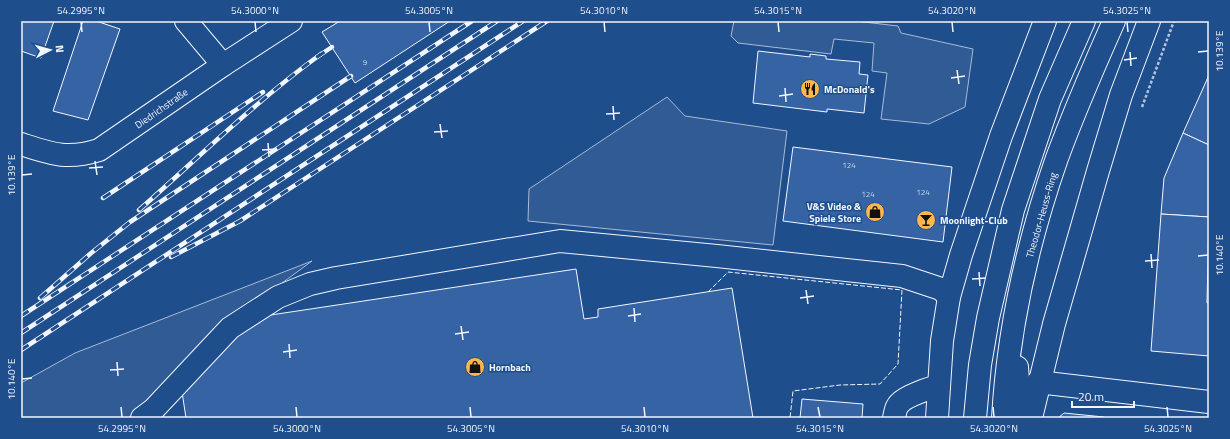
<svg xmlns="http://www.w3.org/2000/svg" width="1230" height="439" font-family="'Titillium Web',sans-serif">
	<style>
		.built { fill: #305b95; stroke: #a8bbd7 }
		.building { fill: #3563a3; stroke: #f2f6ff }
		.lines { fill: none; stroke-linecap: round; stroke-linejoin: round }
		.minor-casing { stroke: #f2f6ff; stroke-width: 24 }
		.major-casing { stroke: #f2f6ff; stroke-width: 24 }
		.highway-casing { stroke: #f2f6ff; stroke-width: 24 }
		.path { stroke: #b3c4dc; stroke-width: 2.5; stroke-dasharray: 3 2; stroke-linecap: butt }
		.minor { stroke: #1f4e8c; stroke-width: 22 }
		.major { stroke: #1f4e8c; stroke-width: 22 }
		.highway { stroke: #1f4e8c; stroke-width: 22 }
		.rail-casing { stroke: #f2f6ff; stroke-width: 4.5 }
		.rail { stroke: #1f4e8c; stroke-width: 3; stroke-dasharray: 9; stroke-linecap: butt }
		.fence { stroke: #f2f6ff; stroke-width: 1; stroke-dasharray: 5 2; stroke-linecap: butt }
		.ticks { fill: none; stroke: #f2f6ff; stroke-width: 1.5 }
		.labels { text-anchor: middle; stroke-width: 3; stroke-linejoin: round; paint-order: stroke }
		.number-label { font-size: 8px; fill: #c3d1e8 }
		.poi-label { font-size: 10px; font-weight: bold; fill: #f2f6ff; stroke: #1f4e8c; text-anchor: start }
		.street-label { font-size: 10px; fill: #f2f6ff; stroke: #1f4e8c }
		.neatline { fill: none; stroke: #f2f6ff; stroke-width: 1.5 }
		.ticks-label { font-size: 10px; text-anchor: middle; fill: #f2f6ff }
	</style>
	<rect width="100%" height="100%" fill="#1f4e8c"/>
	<g class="built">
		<polygon points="734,21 855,21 898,26 901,33 973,49 965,107 929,124 881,119 887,73 872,71 874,43 834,39 831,54 738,43 731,36"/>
		<polygon points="667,97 685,116 787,131 773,245 528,221 529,189"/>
		<polygon points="312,261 210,336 142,408 128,418 21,418 21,383 75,353"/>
	</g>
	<g class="building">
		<polygon points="21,21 54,21 41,58 21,51"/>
		<polygon points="83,21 96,21 120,29 88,120 53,111"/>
		<polygon points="340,21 450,21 355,83 322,32"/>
		<polygon points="758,51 810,57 810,54 826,56 826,59 860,62 859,74 868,75 864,113 827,109 827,112 753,103"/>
		<polygon points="1209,75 1209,145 1183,133"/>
		<polygon points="1183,133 1209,145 1209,217 1161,214 1164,178"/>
		<polygon points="793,147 952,167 943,242 783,221"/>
		<polygon points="1161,214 1209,217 1207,303 1209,303 1209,356 1151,351"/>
		<polygon points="576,269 584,319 598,317 598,309 732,288 753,418 186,418 182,392 227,342 264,316"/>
		<polygon points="802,399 863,404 862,418 800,418"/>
		<polygon points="1064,413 1104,417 1104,418 1058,418"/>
	</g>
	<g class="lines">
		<defs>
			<g id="minor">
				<polyline points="186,21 223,65"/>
				<path d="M21,144C52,154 67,160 99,150L223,65L291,21"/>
				<polyline points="1038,382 1209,402"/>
				<polyline points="142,418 154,409 230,328 278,297 310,284 336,278 560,241 717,256 902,276 941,289 949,297"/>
				<path d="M894,418C895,413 896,406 900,403C906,396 930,388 939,386"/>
			</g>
			<g id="major">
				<polyline points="937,418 942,341 949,297 961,255 1001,136 1045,21"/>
				<polyline points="1031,418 1054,324 1098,171 1121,95 1149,21"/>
			</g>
			<g id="highway">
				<polyline points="1017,367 1021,418"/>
				<polyline points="975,418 980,365 988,318 1013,210 1050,99 1084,21"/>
				<path d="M1003,418C1008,330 1028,241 1057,158C1074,112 1094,66 1114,21"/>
			</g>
		</defs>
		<use href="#minor" class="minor-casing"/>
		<use href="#major" class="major-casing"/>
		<use href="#highway" class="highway-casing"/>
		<polyline class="path" points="1142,107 1174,21"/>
		<use href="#minor" class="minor"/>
		<use href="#major" class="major"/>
		<use href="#highway" class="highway"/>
		<defs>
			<g id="rail">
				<polyline points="317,57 332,47"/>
				<polyline points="103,198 263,92"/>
				<path d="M139,210C199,157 256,101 321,54"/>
				<polyline points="171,257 240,221 547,21"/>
				<polyline points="40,298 90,254 130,222 351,76"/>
				<polyline points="21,316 472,21"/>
				<polyline points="21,333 497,21"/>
				<polyline points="21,350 523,21"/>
			</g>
		</defs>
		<use href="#rail" class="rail-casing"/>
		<use href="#rail" class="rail"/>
		<polyline class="fence" points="708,292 728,272 902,290 898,364 880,384 840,385 793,391 790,418"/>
	</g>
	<path class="ticks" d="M81,22L82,32M255,22L256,32M429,22L430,32M604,22L605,32M778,22L779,32M952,22L953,32M1127,22L1128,32M1130,52L1131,66M1198,52L1208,51M1124,60L1137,58M957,70L959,84M951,78L965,76M785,88L786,102M779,96L793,94M613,106L614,120M606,114L620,113M440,124L442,138M434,132L448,131M268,143L269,157M262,150L275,149M95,161L97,175M89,168L103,167M22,175L32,174M1151,254L1152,268M1198,256L1208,255M1145,261L1159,260M979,272L980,286M972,279L986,278M806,290L808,304M800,298L814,296M634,308L635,322M628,316L641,314M461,326L463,340M455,334L469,332M289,344L290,358M283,352L297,350M117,362L118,376M110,370L124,369M22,379L32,378M121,407L122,417M296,407L297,417M470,407L471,417M644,407L645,417M818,407L820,417M993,407L994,417M1167,407L1168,417"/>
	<defs>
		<symbol id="restaurant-disc" viewBox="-11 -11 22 22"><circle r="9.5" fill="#ffb74d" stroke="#1f4e8c"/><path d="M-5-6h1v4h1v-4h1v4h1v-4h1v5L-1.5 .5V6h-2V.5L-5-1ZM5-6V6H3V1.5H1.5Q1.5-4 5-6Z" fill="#111"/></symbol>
		<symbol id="shop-disc" viewBox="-11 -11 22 22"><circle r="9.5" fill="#ffb74d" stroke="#1f4e8c"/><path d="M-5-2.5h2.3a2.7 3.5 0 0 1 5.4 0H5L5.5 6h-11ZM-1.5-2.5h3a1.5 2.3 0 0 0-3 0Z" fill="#111"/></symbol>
		<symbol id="bar-disc" viewBox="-11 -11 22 22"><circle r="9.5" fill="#ffb74d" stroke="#1f4e8c"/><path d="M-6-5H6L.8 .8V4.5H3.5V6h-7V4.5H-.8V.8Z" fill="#111"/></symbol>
	</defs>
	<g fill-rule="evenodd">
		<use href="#restaurant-disc" x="799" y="78" width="22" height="22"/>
		<use href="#shop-disc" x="864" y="201" width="22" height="22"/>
		<use href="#bar-disc" x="915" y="209" width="22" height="22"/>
		<use href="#shop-disc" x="464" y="356" width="22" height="22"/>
	</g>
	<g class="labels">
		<g class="number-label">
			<text x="365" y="65">9</text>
			<text x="849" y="168">124</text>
			<text x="923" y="195">124</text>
			<text x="868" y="197">124</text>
		</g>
		<g class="poi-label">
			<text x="824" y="93">McDonald's</text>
			<text x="861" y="210" text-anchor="end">V&amp;S Video &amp;<tspan x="861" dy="12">Spiele Store</tspan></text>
			<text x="940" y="224">Moonlight-Club</text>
			<text x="489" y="371">Hornbach</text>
		</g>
		<g class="street-label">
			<text transform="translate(161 108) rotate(-35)" y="4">Diedrichstraße</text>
			<text transform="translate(1041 215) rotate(-74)" y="4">Theodor-Heuss-Ring</text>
		</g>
	</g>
	<rect width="1230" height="439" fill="none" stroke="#1f4e8c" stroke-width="44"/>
	<g transform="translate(50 50) rotate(84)" stroke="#1f4e8c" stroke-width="3" paint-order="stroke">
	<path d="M0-3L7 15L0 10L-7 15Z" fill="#f2f6ff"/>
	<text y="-6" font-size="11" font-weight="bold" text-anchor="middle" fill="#f2f6ff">N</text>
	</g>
	<path d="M1072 401v6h62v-6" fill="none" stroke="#f2f6ff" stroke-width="2"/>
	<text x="1078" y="401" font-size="12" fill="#f2f6ff" stroke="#1f4e8c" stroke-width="3" paint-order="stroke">20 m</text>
	<rect x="22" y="22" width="1186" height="395" class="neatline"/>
	<g class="ticks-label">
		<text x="81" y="14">54.2995°N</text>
		<text x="255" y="14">54.3000°N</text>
		<text x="429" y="14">54.3005°N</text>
		<text x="604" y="14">54.3010°N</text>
		<text x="778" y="14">54.3015°N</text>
		<text x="952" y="14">54.3020°N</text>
		<text x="1127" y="14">54.3025°N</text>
		<text transform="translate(1219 51) rotate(-90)" y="4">10.139°E</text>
		<text transform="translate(11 175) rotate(-90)" y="4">10.139°E</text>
		<text transform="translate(1219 255) rotate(-90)" y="4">10.140°E</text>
		<text transform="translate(11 379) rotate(-90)" y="4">10.140°E</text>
		<text x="122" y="432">54.2995°N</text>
		<text x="297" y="432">54.3000°N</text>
		<text x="471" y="432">54.3005°N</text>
		<text x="645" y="432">54.3010°N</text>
		<text x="820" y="432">54.3015°N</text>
		<text x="994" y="432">54.3020°N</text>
		<text x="1168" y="432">54.3025°N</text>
	</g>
</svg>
